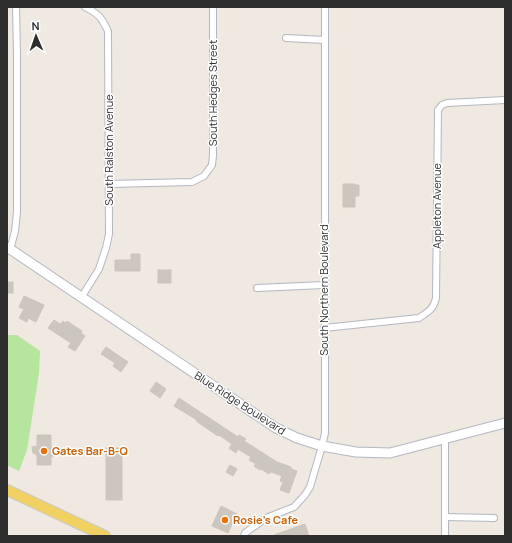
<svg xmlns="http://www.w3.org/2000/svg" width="512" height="543" font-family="Manrope,sans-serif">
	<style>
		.green { fill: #b6e59e }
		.building { fill: #cbc7bf; stroke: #cbc5ba }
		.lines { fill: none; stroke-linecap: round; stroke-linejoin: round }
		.street-casing { stroke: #b4b7c1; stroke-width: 8 }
		.secondary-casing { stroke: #b4b7c1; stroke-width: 11 }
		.primary-casing { stroke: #c9c9c9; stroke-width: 12 }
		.street { stroke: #fff; stroke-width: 6 }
		.secondary { stroke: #fff; stroke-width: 9 }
		.primary { stroke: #f2d163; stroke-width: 10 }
		.food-dot { fill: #e8710a; stroke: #fff; stroke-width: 1.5 }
		.labels { text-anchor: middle; stroke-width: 3; stroke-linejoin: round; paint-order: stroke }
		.street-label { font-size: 11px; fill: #2e2e2e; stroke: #fff }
		.food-label { font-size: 11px; font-weight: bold; fill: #c56008; stroke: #fff; text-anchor: start }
	</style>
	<rect width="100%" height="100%" fill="#efe9e1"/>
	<polygon class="green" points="7,335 17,335 40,351 39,373 27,450 19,471 7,465"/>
	<g class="building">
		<polygon points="343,184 355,184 355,185 359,185 359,196 355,196 355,207 343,207"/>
		<polygon points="131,254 140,254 140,271 115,271 115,260 131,260"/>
		<rect x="158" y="270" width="13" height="13"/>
		<rect x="7" y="282" width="6" height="11"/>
		<polygon points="24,296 44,305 36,322 28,318 27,322 19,318 24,309 19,307"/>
		<polygon points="54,320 60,324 63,321 66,323 67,321 82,331 81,333 85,336 75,351 68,347 71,343 48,328"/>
		<polygon points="106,347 128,362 121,372 113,366 115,363 101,354"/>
		<polygon points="156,382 166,389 160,398 150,391"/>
		<polygon points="179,398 238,437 239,435 246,439 244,441 263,453 277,462 291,467 291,469 297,471 289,493 280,490 283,482 280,481 282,476 271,472 269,474 261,469 260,470 254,466 256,464 249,460 251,457 238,449 236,453 229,448 232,444 219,435 218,436 196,421 197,420 174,406"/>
		<polygon points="37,435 51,435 51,447 55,449 55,455 51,457 51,465 37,465 37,455 33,453 32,447 37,446"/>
		<rect x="106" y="448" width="16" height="52"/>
		<polygon points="230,465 237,469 233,476 226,472"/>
		<polygon points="221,506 237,514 228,533 212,526"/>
		<polygon points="305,524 309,536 275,536 274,535"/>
	</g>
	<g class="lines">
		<defs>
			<g id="street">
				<polyline points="286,38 325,40"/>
				<polyline points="109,184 192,182 204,176 212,165 213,155 213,7"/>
				<polyline points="10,250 15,231 17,212 17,56 16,7"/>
				<polyline points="257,288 324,285"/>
				<path d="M81,298L99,269L106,248L109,234L108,31C101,17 99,14 85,7"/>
				<path d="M324,328L419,318C429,311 433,310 436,298L438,110L442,105L447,103L505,100"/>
				<polyline points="445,517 494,518"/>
				<polyline points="244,536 245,533 266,518 294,507 305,495 310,487 322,446 325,433 325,7"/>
				<polyline points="445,536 445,439"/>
			</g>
			<polyline id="secondary" points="7,247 276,428 297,438 322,446 356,452 390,453 505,423"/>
			<polyline id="primary" points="7,490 105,536"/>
		</defs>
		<use href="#street" class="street-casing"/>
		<use href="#secondary" class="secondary-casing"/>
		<use href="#primary" class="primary-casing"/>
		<use href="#street" class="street"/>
		<use href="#secondary" class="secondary"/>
		<use href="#primary" class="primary"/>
	</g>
	<g class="food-dot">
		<circle cx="44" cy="451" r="4"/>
		<circle cx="225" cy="520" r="4"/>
	</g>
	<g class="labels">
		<g class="street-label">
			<text transform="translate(213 93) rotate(-90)" y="4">South Hedges Street</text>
			<text transform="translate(109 150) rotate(-90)" y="4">South Ralston Avenue</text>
			<text transform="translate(437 206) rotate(-90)" y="4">Appleton Avenue</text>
			<text transform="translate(324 290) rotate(-90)" y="4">South Northern Boulevard</text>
			<text transform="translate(240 403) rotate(33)" y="4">Blue Ridge Boulevard</text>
		</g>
		<g class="food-label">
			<text x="52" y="455">Gates Bar-B-Q</text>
			<text x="233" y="524">Rosie's Cafe</text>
		</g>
	</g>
	<rect width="512" height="543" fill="none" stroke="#2e2e2e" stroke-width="16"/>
	<g transform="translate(36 36) rotate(358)" stroke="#ffffff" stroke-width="3" paint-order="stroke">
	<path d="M0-3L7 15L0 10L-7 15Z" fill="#2e2e2e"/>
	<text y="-6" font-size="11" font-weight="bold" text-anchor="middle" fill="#2e2e2e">N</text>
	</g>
</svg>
